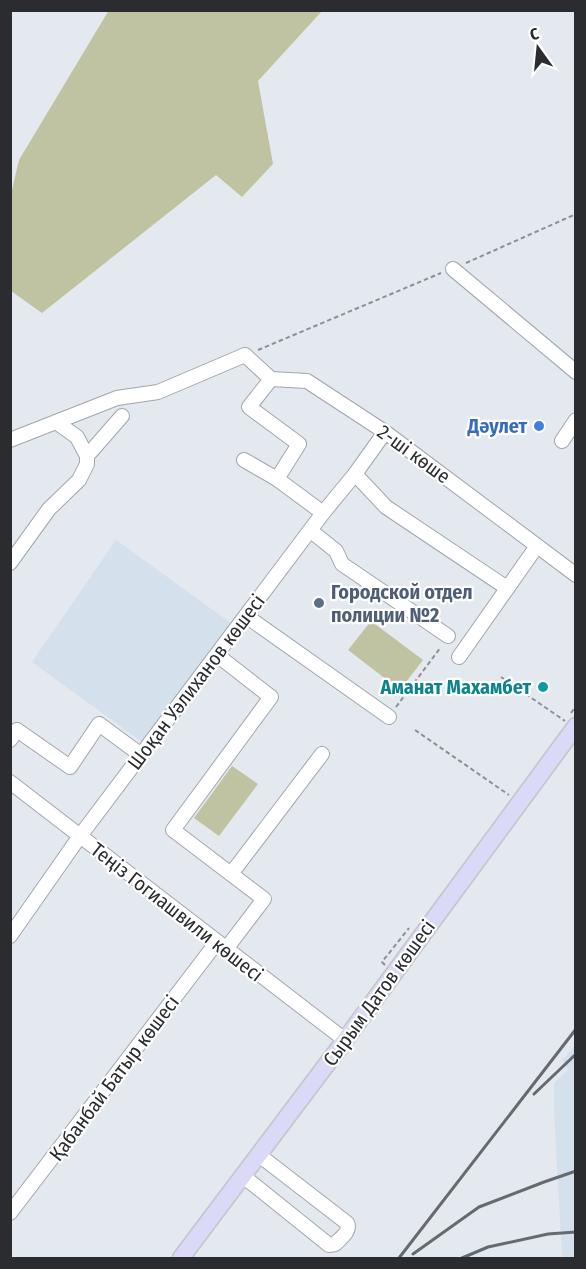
<svg xmlns="http://www.w3.org/2000/svg" width="586" height="1269" font-family="'Fira Sans Condensed',sans-serif">
	<style>
		.built { fill: #d4e0ec }
		.green { fill: #c0c3a2 }
		.lines { fill: none; stroke-linecap: round; stroke-linejoin: round }
		.minor-casing { stroke: #a0a6ab; stroke-width: 16 }
		.major-casing { stroke: #c3c4c5; stroke-width: 19 }
		.path { stroke: #8c9095; stroke-width: 2; stroke-dasharray: 4.5 3; stroke-linecap: butt }
		.minor { stroke: #fff; stroke-width: 14 }
		.major { stroke: #dadaf8; stroke-width: 16 }
		.rail { stroke: #666a6e; stroke-width: 3 }
		.shop-dot { fill: #3f7fe0; stroke: #fff; stroke-width: 2 }
		.service-dot { fill: #5c6f8a; stroke: #fff; stroke-width: 2 }
		.culture-dot { fill: #0f9aa8; stroke: #fff; stroke-width: 2 }
		.labels { text-anchor: middle; stroke-width: 4.5; stroke-linejoin: round; paint-order: stroke }
		.shop-label { font-size: 20px; font-weight: bold; fill: #366cbe; stroke: #fff; text-anchor: end }
		.street-label { font-size: 20px; fill: #2a2c2f; stroke: #fff }
		.service-label { font-size: 20px; font-weight: bold; fill: #4e5e75; stroke: #fff; text-anchor: start }
		.culture-label { font-size: 20px; font-weight: bold; fill: #0d838f; stroke: #fff; text-anchor: end }
	</style>
	<rect width="100%" height="100%" fill="#e3e9ef"/>
	<g class="built">
		<polygon points="116,540 235,626 142,742 32,662"/>
		<polygon points="575,1045 575,1258 562,1258 554,1110 554,1083 568,1070 562,1061"/>
	</g>
	<g class="green">
		<polygon points="109,10 322,11 258,81 273,164 242,197 216,175 42,313 11,291 11,194 19,160"/>
		<polygon points="371,621 423,660 400,690 348,650"/>
		<polygon points="232,766 258,784 219,836 194,818"/>
	</g>
	<g class="lines">
		<defs>
			<g id="minor">
				<polyline points="453,269 576,372"/>
				<polyline points="271,379 249,407 299,444 277,479 323,513"/>
				<polyline points="10,440 117,398 158,392 245,355 271,379 307,381 385,432 576,575"/>
				<polyline points="562,441 576,420"/>
				<polyline points="87,456 122,416"/>
				<polyline points="244,460 277,479"/>
				<polyline points="355,474 386,507 507,588"/>
				<polyline points="311,531 336,551 342,564 448,636"/>
				<polyline points="10,563 49,509 79,480 87,464 87,456 77,437 56,422"/>
				<polyline points="246,616 389,717"/>
				<polyline points="217,655 271,697 173,830 264,899 226,949"/>
				<polyline points="459,657 537,546"/>
				<polyline points="10,740 17,730 70,767 99,724 141,755"/>
				<polyline points="10,782 345,1040"/>
				<polyline points="231,874 322,754"/>
				<polyline points="10,936 80,836 323,513 355,474 385,432"/>
				<path d="M243,1176L329,1245L335,1244C341,1238 351,1231 347,1223L259,1155"/>
				<polyline points="10,1213 217,942"/>
			</g>
			<polyline id="major" points="181,1258 345,1040 576,726"/>
		</defs>
		<use href="#minor" class="minor-casing"/>
		<use href="#major" class="major-casing"/>
		<g class="path">
			<polyline points="466,263 576,214"/>
			<polyline points="258,350 441,273"/>
			<polyline points="501,677 565,721"/>
			<polyline points="396,707 441,647"/>
			<polyline points="571,713 576,706"/>
			<polyline points="415,730 509,795"/>
			<polyline points="385,965 382,962 409,928"/>
		</g>
		<use href="#minor" class="minor"/>
		<use href="#major" class="major"/>
		<g class="rail">
			<polyline points="534,1094 576,1054"/>
			<polyline points="413,1254 479,1207 544,1182 576,1171"/>
			<polyline points="399,1258 576,1029"/>
			<polyline points="462,1258 488,1247 548,1234 576,1232"/>
		</g>
	</g>
	<circle class="shop-dot" cx="539" cy="426" r="6"/>
	<circle class="service-dot" cx="319" cy="603" r="6"/>
	<circle class="culture-dot" cx="543" cy="687" r="6"/>
	<g class="labels">
		<g class="shop-label">
			<text x="527" y="433">Дәулет</text>
		</g>
		<g class="street-label">
			<text transform="translate(414 454) rotate(36)" y="7">2-ші көше</text>
			<text transform="translate(196 682) rotate(-53)" y="7">Шоқан Уәлиханов көшесі</text>
			<text transform="translate(177 912) rotate(38)" y="7">Теңіз Гогиашвили көшесі</text>
			<text transform="translate(379 993) rotate(-54)" y="7">Сырым Датов көшесі</text>
			<text transform="translate(114 1078) rotate(-53)" y="7">Қабанбай Батыр көшесі</text>
		</g>
		<g class="service-label">
			<text x="331" y="599">Городской отдел<tspan x="331" dy="23">полиции №2</tspan></text>
		</g>
		<g class="culture-label">
			<text x="531" y="694">Аманат Махамбет</text>
		</g>
	</g>
	<rect width="586" height="1269" fill="none" stroke="#2a2c2f" stroke-width="24"/>
	<g transform="translate(538 48) rotate(345)" stroke="#ffffff" stroke-width="4.5" paint-order="stroke">
	<path d="M0-4.5L10 22L0 15L-10 22Z" fill="#2a2c2f"/>
	<text y="-9" font-size="16" font-weight="bold" text-anchor="middle" fill="#2a2c2f">С</text>
	</g>
</svg>
